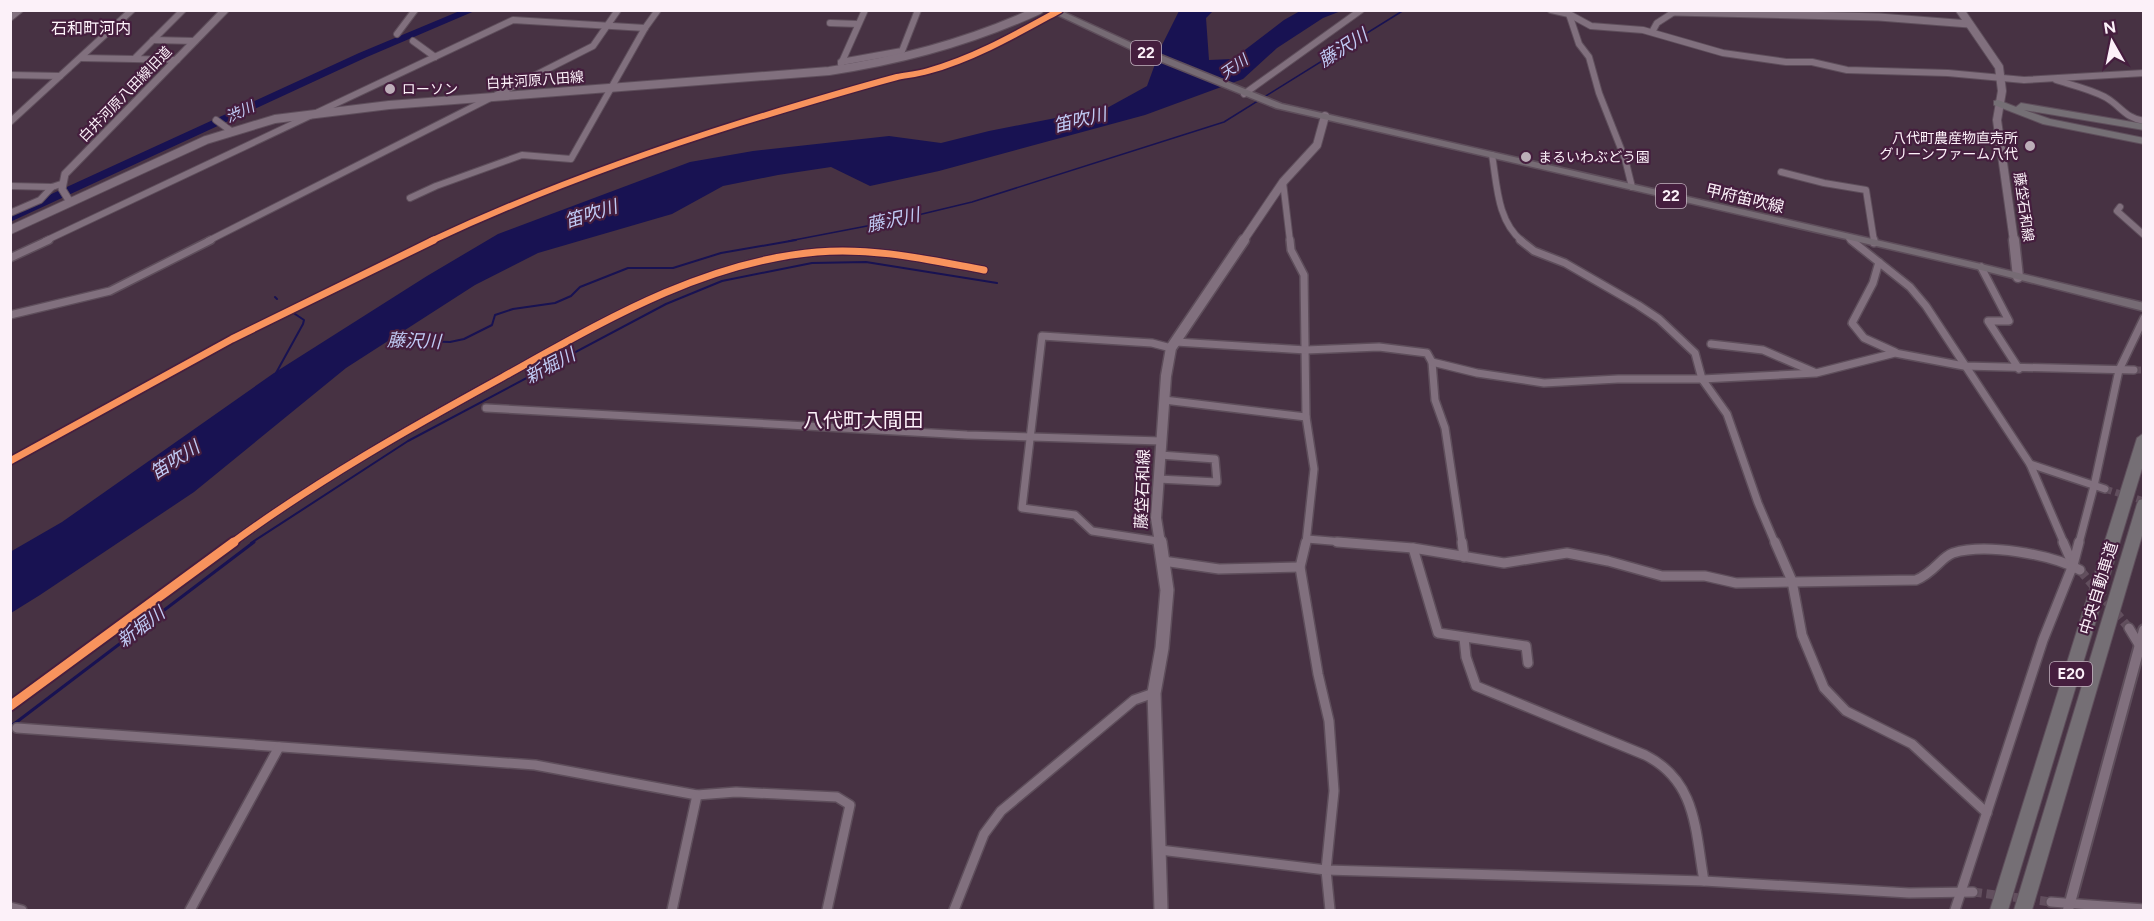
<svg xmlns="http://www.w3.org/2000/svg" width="2154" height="921" font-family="Figtree,'Noto Sans JP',sans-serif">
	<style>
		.water { fill: #181252 }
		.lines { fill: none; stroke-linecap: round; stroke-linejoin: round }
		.stream-far2 { stroke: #181252; stroke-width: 1.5 }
		.stream-far1 { stroke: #181252; stroke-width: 2 }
		.stream { stroke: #181252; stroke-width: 3 }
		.river { fill: #181252; fill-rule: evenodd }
		.minor-tunnel-far1 { stroke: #624f5e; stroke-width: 7; stroke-dasharray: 7 4; stroke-linecap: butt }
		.minor-tunnel { stroke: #624f5e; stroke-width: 9; stroke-dasharray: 9 4.5; stroke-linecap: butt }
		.minor-far2-casing { stroke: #5e4e5b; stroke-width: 8 }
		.minor-far1-casing { stroke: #5e4e5b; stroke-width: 10 }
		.minor-casing { stroke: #5e4e5b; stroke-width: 12 }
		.tertiary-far1-casing { stroke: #5e4e5b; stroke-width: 9 }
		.tertiary-casing { stroke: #5e4e5b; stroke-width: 14 }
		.secondary-far2-casing { stroke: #5e4e5b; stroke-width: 10 }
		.secondary-far1-casing { stroke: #5e4e5b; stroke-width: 13 }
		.secondary-casing { stroke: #5e4e5b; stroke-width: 16 }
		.primary-casing { stroke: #5e4e5b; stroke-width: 3 }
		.motorway-casing { stroke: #5e4e5b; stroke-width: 2 }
		.minor-far2 { stroke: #81707e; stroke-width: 6 }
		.minor-far1 { stroke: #81707e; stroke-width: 7 }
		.minor { stroke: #81707e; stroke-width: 9 }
		.tertiary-far1 { stroke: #81707e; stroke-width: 7 }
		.tertiary { stroke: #81707e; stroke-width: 10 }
		.secondary-far2 { stroke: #81707e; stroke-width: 8 }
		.secondary-far1 { stroke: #81707e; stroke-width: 10 }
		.secondary { stroke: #81707e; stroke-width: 13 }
		.primary { fill: #766b74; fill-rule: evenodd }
		.motorway { fill: #756f75; fill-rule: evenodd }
		.cycleway-far2-casing { stroke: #451e3e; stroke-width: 9 }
		.cycleway-far1-casing { stroke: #451e3e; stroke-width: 10 }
		.cycleway-casing { stroke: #451e3e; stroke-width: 13 }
		.cycleway-far2 { stroke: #f8935d; stroke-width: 6 }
		.cycleway-far1 { stroke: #f8935d; stroke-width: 7 }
		.cycleway { stroke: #f8935d; stroke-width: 9 }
		.poi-dot { fill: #bdaeb9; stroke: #451e3e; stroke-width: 2 }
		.labels { text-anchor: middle; stroke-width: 4.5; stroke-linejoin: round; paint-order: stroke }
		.far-street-label { font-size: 14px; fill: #fcf1f9; stroke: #451e3e }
		.far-poi-label { font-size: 14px; fill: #fcf1f9; stroke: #451e3e; text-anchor: start }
		.shield { fill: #451e3e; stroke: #c5b2c1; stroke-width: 1.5 }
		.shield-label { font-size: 15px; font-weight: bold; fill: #fcf1f9 }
		.far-water-label { font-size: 15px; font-style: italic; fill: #c1cbf5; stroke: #451e3e }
		.far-quarter-label { font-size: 16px; fill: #fcf1f9; stroke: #451e3e }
		.street-label { font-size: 16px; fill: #fcf1f9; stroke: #451e3e }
		.water-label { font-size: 18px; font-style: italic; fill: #c1cbf5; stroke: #451e3e }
		.quarter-label { font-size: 20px; fill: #fcf1f9; stroke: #451e3e }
	</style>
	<rect width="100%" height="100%" fill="#473243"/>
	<polygon class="water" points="1179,11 1213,11 1206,18 1209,60 1233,59 1284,20 1300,11 1341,11 1323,18 1277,48 1243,79 1145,115 939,171 870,186 831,167 778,175 723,186 672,214 538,253 475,285 346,368 194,492 40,595 11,613 10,552 62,522 274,373 427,276 498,234 690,162 753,151 889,136 941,143 989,131 1107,108 1147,86 1162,45"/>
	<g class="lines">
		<polyline class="stream-far2" points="789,241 893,221 972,202 1224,122 1404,10"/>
		<g class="stream-far1">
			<polyline points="275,297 277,299"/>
			<polyline points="390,340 450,342 464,339 492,325 495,315 513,309 555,303 571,296 580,287 628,268 673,268 721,253 796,240"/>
			<polyline points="276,373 303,324 304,320 292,312"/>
			<polyline points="251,543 408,441 666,304 722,281 812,263 866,262 997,283"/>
		</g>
		<polyline class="stream" points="10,727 254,542"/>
		<polygon class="river" points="462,10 477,10 367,57 10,222 10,213 359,53"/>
		<g class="minor-tunnel-far1">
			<polyline points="2134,370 2144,370"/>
			<polyline points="2105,489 2144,501"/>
		</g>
		<g class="minor-tunnel">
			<polyline points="2080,570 2129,628"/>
			<polyline points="1973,892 2051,902"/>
		</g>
		<defs>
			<g id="minor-far2">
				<polyline points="1551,10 1569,14 1591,26 1643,30 1723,53 1786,62 1812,62 1847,70 1948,73 2024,80 2144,73"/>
				<polyline points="1569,14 1579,44 1589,57 1599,93 1625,159 1632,187"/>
				<polyline points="10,18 20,10"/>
				<polyline points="830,23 858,24"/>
				<polyline points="1652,32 1657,23 1674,12"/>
				<polyline points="397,34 415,10"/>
				<polyline points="153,40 195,41"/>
				<polyline points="413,41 435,57"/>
				<polyline points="81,58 134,59"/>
				<polyline points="177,60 134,59 183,10"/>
				<polyline points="841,62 902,51 918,10"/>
				<polyline points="841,64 865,10"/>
				<polyline points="10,75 60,76"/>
				<path d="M2056,80C2072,85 2090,89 2105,97C2121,106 2125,118 2144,121"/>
				<polyline points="1244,94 1361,10"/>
				<polyline points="216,120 231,131"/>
				<polyline points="10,122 132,10"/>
				<path d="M1492,155C1497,184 1497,221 1522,241"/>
				<polyline points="1781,172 1824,183 1866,190 1874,241"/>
				<polyline points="1283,182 1290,241"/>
				<polyline points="10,186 52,187 61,184"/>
				<polyline points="410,198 436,186 522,155 571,159 645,28 658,10"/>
				<polyline points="2120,207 2117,211 2144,235"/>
				<polyline points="10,213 40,200 52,187"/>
				<polyline points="1849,238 1853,241"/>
				<polyline points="45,241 513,20 645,28"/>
				<polyline points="208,241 593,46 618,10"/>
			</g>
			<g id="minor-far1">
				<polyline points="1290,240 1291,250 1304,275 1306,417 1314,469 1306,543"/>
				<polyline points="1520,240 1534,251 1565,263 1638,305 1659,319 1695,353 1702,379 1727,414 1758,503 1775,543"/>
				<polyline points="1851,240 1910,287 1926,306 2030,464 2064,543"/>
				<polyline points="1874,240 1874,243"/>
				<polyline points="10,258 49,240"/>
				<polyline points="1879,262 1873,283 1852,323 1864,338 1895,352"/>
				<polyline points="1981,267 2009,321 1988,321 2019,369"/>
				<polyline points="10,315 110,291 211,240"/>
				<polyline points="1176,342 1306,350 1379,347 1427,353 1432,362 1435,400 1445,428 1462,543"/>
				<polyline points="1711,344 1763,350 1814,372"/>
				<polyline points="1432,362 1477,373 1544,383 1618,379 1702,379 1816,373 1895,353 1964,366 2134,370"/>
				<polyline points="1164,400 1306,417"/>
				<polyline points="486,408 967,435 1161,441"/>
				<polyline points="2030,464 2105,489"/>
				<polyline points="1158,479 1217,482 1215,459 1160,455"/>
				<polyline points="1307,539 1355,543"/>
				<polyline points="1158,541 1092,531 1075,515 1022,508 1042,336 1152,343 1171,348"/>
				<path d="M232,543C318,480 410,428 503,377C602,322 702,262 817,252C874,247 929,260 984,270"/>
				<polyline points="2079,543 2094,486 2119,370 2144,318"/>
			</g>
			<g id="minor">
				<polyline points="1306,542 1300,567 1318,674 1329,721 1334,791 1326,870 1330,910"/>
				<path d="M1337,542L1413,548L1504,563L1567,553L1608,561L1662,576H1705L1736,583L1916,580C1934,573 1941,557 1953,553C1986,543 2050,554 2080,570"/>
				<polyline points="1462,542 1464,557"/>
				<polyline points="1775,542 1792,581 1802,635 1824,688 1846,711 1912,744 1987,813"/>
				<polyline points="2063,542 2073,565"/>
				<polyline points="1413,548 1438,633 1526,646 1528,663"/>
				<polyline points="1163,561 1219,569 1300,567"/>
				<polyline points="2129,628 2144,653"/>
				<path d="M1464,638L1466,657L1476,686L1645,755C1697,781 1695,830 1704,881"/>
				<polyline points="10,706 234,542"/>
				<polyline points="17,728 535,765 697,795 736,792 837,797 850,805 827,910"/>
				<polyline points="1160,850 1326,870 1704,881 1909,893 1973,892"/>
				<polyline points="2051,902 2144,909"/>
				<polyline points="10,907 22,910"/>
				<polyline points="190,910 279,747"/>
				<polyline points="672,910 697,795"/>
				<polyline points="954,910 984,834 1001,811 1134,700 1154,693"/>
				<polyline points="1955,910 2043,640 2073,565 2079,542"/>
			</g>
			<g id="tertiary-far1">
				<polyline points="1672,10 1674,12 1879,17 1969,24"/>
				<polyline points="70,202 62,189 65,174 225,10"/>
			</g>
			<polyline id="tertiary" points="2068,910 2144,630"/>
			<g id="secondary-far2">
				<polyline points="1960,10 1999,67 2002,91 1997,120 2014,241"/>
				<path d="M10,230L206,140L275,119L389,105L829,71C903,60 972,41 1039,10"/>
				<polyline points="1243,241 1283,182 1317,145 1325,116"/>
			</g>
			<g id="secondary-far1">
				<polyline points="2014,240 2018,277"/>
				<polyline points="1160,543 1156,518 1166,376 1171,348 1244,240"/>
			</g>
			<polyline id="secondary" points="1160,542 1167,590 1162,648 1154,693 1161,910"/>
			<polygon id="primary" points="1047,10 1059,10 1136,45 1282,104 1981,264 2144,303 2144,311 1981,270 1276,108 1130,49"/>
			<g id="motorway">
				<polygon points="1998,100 2016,107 2021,103 2144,124 2144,130 2024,110 2050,119 2144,138 2144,144 2043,124 1994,105 1994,101"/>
				<polygon points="2144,433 2144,462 2008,910 1990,910 2137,438"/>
				<polygon points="2144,499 2144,529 2032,910 2014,910 2137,504 2139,500"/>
			</g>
		</defs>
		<use href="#minor-far2" class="minor-far2-casing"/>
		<use href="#minor-far1" class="minor-far1-casing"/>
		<use href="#minor" class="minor-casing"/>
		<use href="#tertiary-far1" class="tertiary-far1-casing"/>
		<use href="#tertiary" class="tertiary-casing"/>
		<use href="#secondary-far2" class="secondary-far2-casing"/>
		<use href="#secondary-far1" class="secondary-far1-casing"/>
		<use href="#secondary" class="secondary-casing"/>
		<use href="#primary" class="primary-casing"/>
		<use href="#motorway" class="motorway-casing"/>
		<use href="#minor-far2" class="minor-far2"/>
		<use href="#minor-far1" class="minor-far1"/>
		<use href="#minor" class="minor"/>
		<use href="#tertiary-far1" class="tertiary-far1"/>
		<use href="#tertiary" class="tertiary"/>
		<use href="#secondary-far2" class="secondary-far2"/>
		<use href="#secondary-far1" class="secondary-far1"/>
		<use href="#secondary" class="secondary"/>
		<use href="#primary" class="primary"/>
		<use href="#motorway" class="motorway"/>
		<defs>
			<path id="cycleway-far2" d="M431,241C531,194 635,156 740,123C792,107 845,91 897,77C907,75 918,74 928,71C975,58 1018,33 1060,10"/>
			<g id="cycleway-far1">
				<polyline points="10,461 232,339 434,240"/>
				<path d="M232,543C318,480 410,428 503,377C602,322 702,262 817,252C874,247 929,260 984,270"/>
			</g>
			<polyline id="cycleway" points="10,706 234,542"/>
		</defs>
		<use href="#cycleway-far2" class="cycleway-far2-casing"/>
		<use href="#cycleway-far1" class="cycleway-far1-casing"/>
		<use href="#cycleway" class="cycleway-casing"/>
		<use href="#cycleway-far2" class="cycleway-far2"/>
		<use href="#cycleway-far1" class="cycleway-far1"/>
		<use href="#cycleway" class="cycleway"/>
	</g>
	<g class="poi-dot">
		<circle cx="390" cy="89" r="6"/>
		<circle cx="2030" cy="146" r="6"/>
		<circle cx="1526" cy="157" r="6"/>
	</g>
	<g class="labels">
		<g class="far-street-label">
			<text transform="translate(535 80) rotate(-4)" y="5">白井河原八田線</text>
			<text transform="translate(125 94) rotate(-46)" y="5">白井河原八田線旧道</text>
			<text transform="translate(2024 207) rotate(82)" y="5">藤垈石和線</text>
		</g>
		<g class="far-poi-label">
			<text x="402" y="94">ローソン</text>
			<text x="2018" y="143" text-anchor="end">八代町農産物直売所<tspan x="2018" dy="16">グリーンファーム八代</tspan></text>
			<text x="1538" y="162">まるいわぶどう園</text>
		</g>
		<g class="shield">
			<rect x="1131" y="41" width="30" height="24" rx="4.5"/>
			<rect x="1656" y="184" width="30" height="24" rx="4.5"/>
			<rect x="2050" y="662" width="42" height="24" rx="4.5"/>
		</g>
		<g class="shield-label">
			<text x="1146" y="58">22</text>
			<text x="1671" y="201">22</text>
			<text x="2071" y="679">E20</text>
		</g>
		<g class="far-water-label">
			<text transform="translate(1234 67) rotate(-35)" y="5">天川</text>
			<text transform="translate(240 112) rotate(-25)" y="5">渋川</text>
		</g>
		<g class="far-quarter-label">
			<text x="91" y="34">石和町河内</text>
		</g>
		<g class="street-label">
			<text transform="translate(1745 198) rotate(13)" y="6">甲府笛吹線</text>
			<text transform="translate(1142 489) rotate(-88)" y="6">藤垈石和線</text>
			<text transform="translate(2098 588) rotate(-73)" y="6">中央自動車道</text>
		</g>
		<g class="water-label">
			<text transform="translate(1343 48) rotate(-32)" y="6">藤沢川</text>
			<text transform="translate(1080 120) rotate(-13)" y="6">笛吹川</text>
			<text transform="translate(591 214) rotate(-17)" y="6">笛吹川</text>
			<text transform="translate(893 220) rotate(-12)" y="6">藤沢川</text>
			<text transform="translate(414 341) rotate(2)" y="6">藤沢川</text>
			<text transform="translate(550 366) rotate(-28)" y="6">新堀川</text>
			<text transform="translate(175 460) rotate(-33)" y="6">笛吹川</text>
			<text transform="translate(141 627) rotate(-37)" y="6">新堀川</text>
		</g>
		<g class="quarter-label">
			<text x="863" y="427">八代町大間田</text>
		</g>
	</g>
	<rect width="2154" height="921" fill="none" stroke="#fcf1f9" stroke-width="24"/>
	<g transform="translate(2112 42) rotate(351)" stroke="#451e3e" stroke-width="4.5" paint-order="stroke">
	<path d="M0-4.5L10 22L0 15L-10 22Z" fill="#fcf1f9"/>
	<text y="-9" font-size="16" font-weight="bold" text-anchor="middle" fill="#fcf1f9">N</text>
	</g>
</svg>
